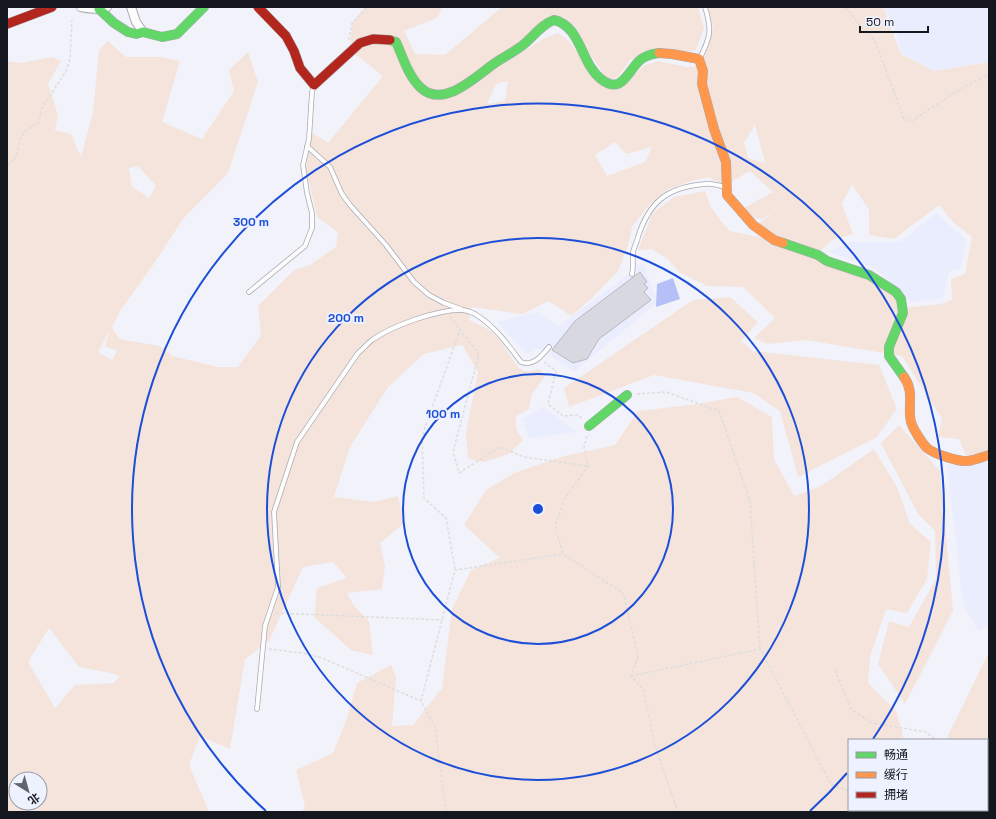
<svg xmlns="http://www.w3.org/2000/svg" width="996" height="819" font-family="'Space Grotesk','Noto Sans SC',sans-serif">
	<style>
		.built { fill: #eaedfd }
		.green { fill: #f4e4dc; fill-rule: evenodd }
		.water { fill: #b5c0f6 }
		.building { fill: #d8d9e0; stroke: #b7b8bf }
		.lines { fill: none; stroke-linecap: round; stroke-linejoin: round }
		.lane-casing { stroke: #a9aab1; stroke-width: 5.5 }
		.street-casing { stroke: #a9aab1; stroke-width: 10 }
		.fast-casing { stroke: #a9aab1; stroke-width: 10 }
		.slow-casing { stroke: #a9aab1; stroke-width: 10 }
		.jam-casing { stroke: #a9aab1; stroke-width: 10 }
		.path { stroke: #dddddf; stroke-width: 1.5; stroke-dasharray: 3 2; stroke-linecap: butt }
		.lane { stroke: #fdfdfe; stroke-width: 4 }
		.street { stroke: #fdfdfe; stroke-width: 8 }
		.fast { stroke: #63d668; stroke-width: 9 }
		.slow { stroke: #ff974d; stroke-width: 9 }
		.jam { stroke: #b3261e; stroke-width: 9 }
		.ring { fill: none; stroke: #1d4ed8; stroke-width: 2 }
		.centre { fill: #1d4ed8; stroke: #eef1fe; stroke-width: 2 }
		.ring-label { font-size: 12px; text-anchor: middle; font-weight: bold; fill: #1d4ed8; stroke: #eef1fe; stroke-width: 4; stroke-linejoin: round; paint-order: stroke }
	</style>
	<rect width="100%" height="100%" fill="#f2f3fa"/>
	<g class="built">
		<polygon points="884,7 989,7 989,62 934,71 901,54 896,34"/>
		<polygon points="936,213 967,241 960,269 949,271 943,298 911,302 876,269 829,252 849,242 901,242"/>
		<polygon points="643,263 658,302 574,372 538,348 527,354 497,322 538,312 559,326"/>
		<polygon points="543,407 578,432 529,438 522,419"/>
		<polygon points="989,458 989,626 979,631 963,604 947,465 962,466"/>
	</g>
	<g class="green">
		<path d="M365,7H442L437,18L404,31L415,54L445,55L502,7H698L704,29L695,51L644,54L630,60L618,77L608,80L564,17L497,68L545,38L558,33L569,41L604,88L629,80L643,66L658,61L687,67L699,66L707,52L713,27L708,7H883L901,54L934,71L989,62V453L968,460L959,439L938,437L942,419L902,356L806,340L768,344L754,338L775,318L743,287L707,286L679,272L668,259L651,249L638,250L652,214L674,197L705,191L711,207L721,221L730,231L768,239L871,280L900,299L903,308L942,304L952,300L951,279L965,274L972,237L952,221L939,205L894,239L869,235V210L852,184L842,204L853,234L832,240L817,254L780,240L756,225L773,213L761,219L749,218L744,208L773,192L750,171L729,183L722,184L708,177L691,181L669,189L651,203L645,210L632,227L628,246L618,271L591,299L571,316L549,301L522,314L472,307L469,320C475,323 483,326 489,330C495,334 502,343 506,349C516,363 518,377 539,369L546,375L532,394L529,409L516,416V429L523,440L509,454L484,462L468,459L466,433L478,372L462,345L424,354L388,387L350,447L334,497L374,502L398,496L404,523L380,543L385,566L382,589L347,593L354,606L369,621L373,655L351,650L314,617L317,588L347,578L333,562L303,567L269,641L245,659L230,749L200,736L189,765L209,812H7V61L21,63L52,57L61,61L48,84L58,115L55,130L71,134L81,157L93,112L99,50L108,41L126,57H160L180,61L162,122L202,139L234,91L229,70L248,52L258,82L228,173L183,219L153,265L120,311L112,327L119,339L160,346L172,356L218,367H238L261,335L258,306L294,270L310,265L336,247L338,232L317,217L306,168L311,132L328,143L383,76L350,50L352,23ZM508,81L505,101L487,104L496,84ZM755,125L765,163L748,158L744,143ZM615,142L626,154L652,147L645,162L607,176L595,155ZM138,166L156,186L149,198L132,187L129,168ZM110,330L105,346L117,351L112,360L98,352ZM49,628L79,667L110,673L120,676L113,683L75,685L55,708L28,662ZM16,779H40V803H16Z"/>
		<polygon points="730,297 758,322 741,341 753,351 879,365 897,409 877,437 798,477 780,411 753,393 654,375 569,407 564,388 693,300"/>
		<polygon points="737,397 772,417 774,459 794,496 821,486 874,449 897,487 910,524 931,542 927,579 907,613 886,609 870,657 868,683 896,711 904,740 849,740 849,810 987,810 987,740 946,740 989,652 989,812 302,812 305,806 296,770 333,753 346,721 357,683 391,665 396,677 392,726 413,725 442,688 452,609 471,570 500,558 464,525 486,490 514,473 561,457 615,445 638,411 690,405"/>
		<polygon points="899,425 940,471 953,611 905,704 878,664 889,621 909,627 936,579 935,531 918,514 881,443"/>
	</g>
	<polygon class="water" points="673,278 680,299 656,307 657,284"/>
	<polygon class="building" points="640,272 647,282 644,284 648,288 644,292 651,300 599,339 587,359 573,363 552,350 575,321"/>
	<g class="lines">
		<defs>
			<g id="lane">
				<path d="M700,58C711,36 712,30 705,7"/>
				<polyline points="307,146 330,167 342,194 350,205 386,245 414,282 429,295 444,303 461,309"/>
				<path d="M632,274C634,266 632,260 633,252C634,247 637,242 638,237C649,202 667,187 705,184C711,183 720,186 726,187"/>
				<polyline points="249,292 305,246 312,228 312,213 307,193 303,165 309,139 312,92 314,86"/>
				<path d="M257,709L265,626L278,587L274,512L297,442L358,353C363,349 367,344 372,340C392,326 435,310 461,310C465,310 471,312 475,314C495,326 508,345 521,362C534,367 542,355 549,347"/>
			</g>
			<g id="street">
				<path d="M81,7C90,9 98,10 107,7"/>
				<polyline points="131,7 136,22 143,32"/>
			</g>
			<g id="fast">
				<polyline points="99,9 114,23 128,32 136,34 143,32 162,37 177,34 204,7"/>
				<path d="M390,40L396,42C403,57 408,76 421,88C444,109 476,76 495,63C504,57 514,52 523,45C533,37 542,24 554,20C581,26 581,64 601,79C621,95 627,73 639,61C644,56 651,54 659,53"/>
				<polyline points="783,243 818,255 827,261 869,275 896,292 901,299 903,313 889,347 889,356 904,377"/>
				<polyline points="589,426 627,395"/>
			</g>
			<g id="slow">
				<polyline points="659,53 672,54 699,59 703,71 702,84 714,129 726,162 727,195 753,225 774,240 783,243"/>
				<path d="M904,377C915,392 907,407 911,422C913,429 922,443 927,448C934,454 959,462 968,461C975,460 982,457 989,455"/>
			</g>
			<g id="jam">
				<polyline points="258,7 286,36 294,51 300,68 314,85 360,43 373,39 390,40"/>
				<polyline points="7,24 52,7"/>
			</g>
		</defs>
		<use href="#lane" class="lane-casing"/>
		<use href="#street" class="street-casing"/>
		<use href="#fast" class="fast-casing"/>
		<use href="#slow" class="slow-casing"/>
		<use href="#jam" class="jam-casing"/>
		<g class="path">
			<polyline points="846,7 860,26 875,41 904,119 912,121 955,92 989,74"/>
			<polyline points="349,40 352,23 367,7"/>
			<polyline points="7,166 15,159 20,140 25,131 39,122 42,108 66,71 70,59 72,20"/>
			<polyline points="450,317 479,354 453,452 459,473 500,447 524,457 588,466"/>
			<polyline points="544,362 556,371 548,404 563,416 578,415 583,419"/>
			<polyline points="637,394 666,392 719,411 750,501 760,649"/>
			<polyline points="587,436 584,447 588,466 565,498 555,526 563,554 623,593 638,656 631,676 643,689 656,749 678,812"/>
			<polyline points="455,569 446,518 424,498 422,436 460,330"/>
			<polyline points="276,613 442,620"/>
			<polyline points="269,649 302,653 322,658 421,701"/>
			<polyline points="835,670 851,709 872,723 926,732 936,740"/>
			<polyline points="631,676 760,649 831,784 849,791"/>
			<polyline points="987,759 989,759"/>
			<polyline points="446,812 435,727 421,701 455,570 563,554"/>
			<polyline points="919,812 919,810"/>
		</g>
		<use href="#lane" class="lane"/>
		<use href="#street" class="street"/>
		<use href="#fast" class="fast"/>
		<use href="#slow" class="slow"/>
		<use href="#jam" class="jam"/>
	</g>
	<g class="ring">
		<circle cx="538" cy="509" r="135"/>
		<circle cx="538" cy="509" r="271"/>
		<path d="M847 773A406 406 0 0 1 810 811M266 811A406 406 0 1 1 873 739"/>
	</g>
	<circle cx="538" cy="509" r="6" class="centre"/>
	<g class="ring-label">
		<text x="251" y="226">300 m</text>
		<text x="346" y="322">200 m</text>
		<text x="443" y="418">100 m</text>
	</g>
	<rect width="996" height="819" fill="none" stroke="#15171e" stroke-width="16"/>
	<rect x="848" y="739" width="140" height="72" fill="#eef1fe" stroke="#979aa4"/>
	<rect x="856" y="752" width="20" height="6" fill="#63d668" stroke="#979aa4"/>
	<text x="884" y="759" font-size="12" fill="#15171e">畅通</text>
	<rect x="856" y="772" width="20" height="6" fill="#ff974d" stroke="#979aa4"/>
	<text x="884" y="779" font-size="12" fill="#15171e">缓行</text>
	<rect x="856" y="792" width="20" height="6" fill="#b3261e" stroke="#979aa4"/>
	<text x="884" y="799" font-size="12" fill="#15171e">拥堵</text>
	<g transform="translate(28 791) rotate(143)"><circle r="19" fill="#eef1fe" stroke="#979aa4"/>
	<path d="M0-3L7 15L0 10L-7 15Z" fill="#62646b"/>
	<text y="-6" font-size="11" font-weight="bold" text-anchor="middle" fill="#15171e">北</text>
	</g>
	<path d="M860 26v6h68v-6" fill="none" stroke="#15171e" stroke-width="2"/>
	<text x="866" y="26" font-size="12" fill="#15171e" stroke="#eef1fe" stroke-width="3" paint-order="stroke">50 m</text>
</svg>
